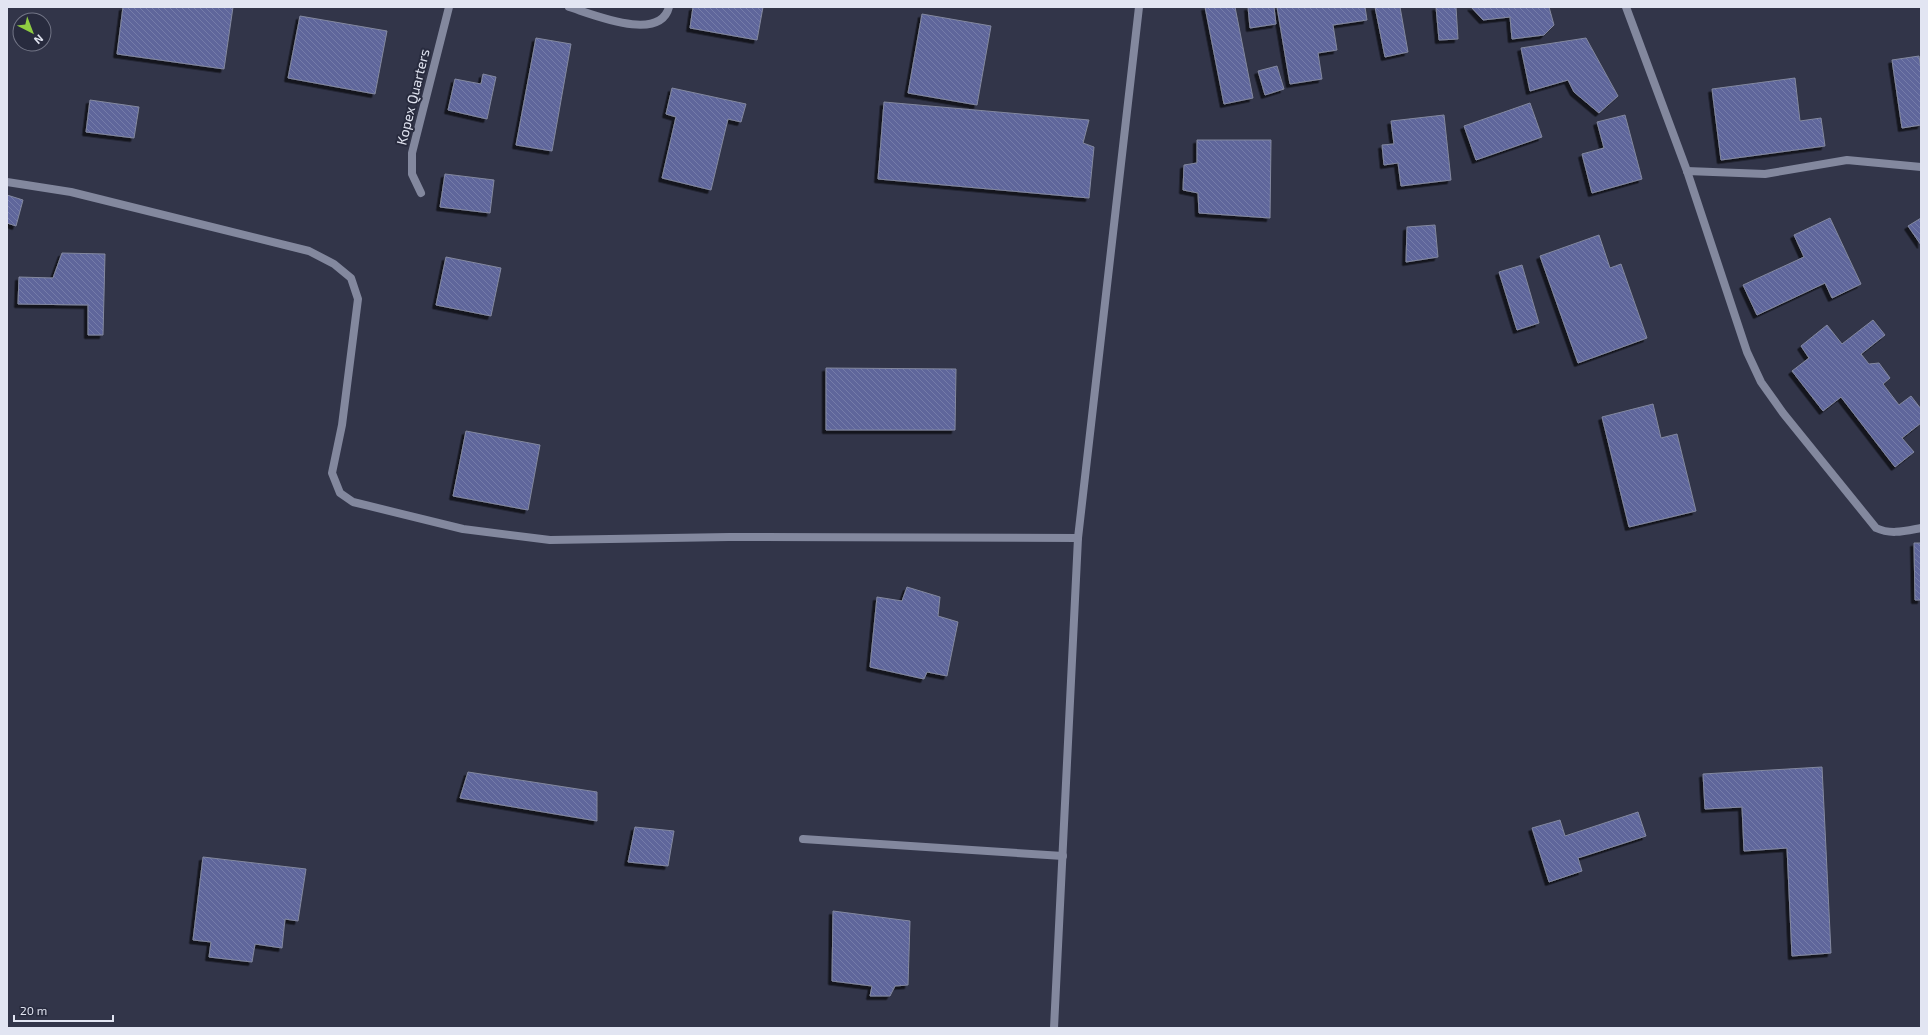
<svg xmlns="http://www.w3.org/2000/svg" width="1928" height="1035" font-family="'Exo 2',sans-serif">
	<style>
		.building { fill: url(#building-back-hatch); stroke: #83889f; filter: url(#shadow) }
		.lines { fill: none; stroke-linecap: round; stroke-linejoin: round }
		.minor { stroke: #83889e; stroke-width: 8 }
		.labels { text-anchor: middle; stroke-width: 4; stroke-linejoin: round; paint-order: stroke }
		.street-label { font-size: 14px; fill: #e2e5f2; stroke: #282b3e }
	</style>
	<defs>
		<pattern id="building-back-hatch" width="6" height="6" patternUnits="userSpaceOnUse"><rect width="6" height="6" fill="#5e669b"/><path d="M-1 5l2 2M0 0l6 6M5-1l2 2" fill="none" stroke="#757ca9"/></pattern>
		<filter id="shadow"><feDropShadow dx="-3.5" dy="3.5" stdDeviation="0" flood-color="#0009"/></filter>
	</defs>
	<rect width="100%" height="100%" fill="#323549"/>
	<g class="building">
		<polygon points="123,7 233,7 224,69 117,54"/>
		<polygon points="693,7 763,7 757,40 690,28"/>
		<polygon points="1205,7 1235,7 1253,98 1224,104"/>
		<polygon points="1248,7 1274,7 1276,24 1250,28"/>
		<polygon points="1277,7 1365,7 1367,20 1333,25 1337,50 1318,53 1322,79 1290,84"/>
		<polygon points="1375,7 1400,7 1408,52 1385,57"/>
		<polygon points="1436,7 1456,7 1458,39 1439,40"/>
		<polygon points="1471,7 1549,7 1554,25 1544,35 1512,39 1510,17 1483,20"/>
		<polygon points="922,14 991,26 977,105 908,93"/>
		<polygon points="300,16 387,31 375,94 288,78"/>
		<polygon points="536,38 571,44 552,151 516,145"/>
		<polygon points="1586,38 1618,96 1599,113 1574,92 1568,80 1530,91 1521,48"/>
		<polygon points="1919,56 1921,70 1921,125 1902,128 1892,60"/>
		<polygon points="1277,66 1284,89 1265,95 1258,71"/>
		<polygon points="483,74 496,77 487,119 448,110 455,79 481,84"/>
		<polygon points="1795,78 1800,121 1821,118 1825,146 1721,160 1712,89"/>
		<polygon points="672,88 746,104 741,122 728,119 711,190 662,178 676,117 666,114"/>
		<polygon points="90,100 139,107 134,138 86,132"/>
		<polygon points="884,102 1089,120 1083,143 1094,147 1089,198 878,179"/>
		<polygon points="1530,103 1542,137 1476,160 1464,126"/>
		<polygon points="1444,115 1451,180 1401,186 1398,163 1384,165 1382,145 1394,144 1391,121"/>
		<polygon points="1625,115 1642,179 1592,193 1582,154 1604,148 1597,122"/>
		<polygon points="1197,140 1271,140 1270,218 1199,213 1198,193 1183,190 1184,165 1197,163"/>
		<polygon points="445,174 494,180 490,213 440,207"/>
		<polygon points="7,195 23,200 16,226 7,223"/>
		<polygon points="1830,218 1861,284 1832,298 1825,283 1757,315 1743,285 1804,257 1794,235"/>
		<polygon points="1921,218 1921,245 1908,226"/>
		<polygon points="1435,225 1438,257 1406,262 1407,227"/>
		<polygon points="1599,235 1610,268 1621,264 1647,338 1578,363 1540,256"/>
		<polygon points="62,253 105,254 103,335 88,335 88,305 18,304 19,277 53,278"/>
		<polygon points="446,257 501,268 491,316 436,305"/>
		<polygon points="1522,265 1539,323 1517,330 1499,272"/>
		<polygon points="1873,320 1885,335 1861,354 1869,364 1879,363 1890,378 1883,384 1899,405 1911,396 1921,409 1921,423 1902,438 1914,452 1895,467 1841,397 1823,411 1792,371 1809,358 1801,346 1827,325 1842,344"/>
		<polygon points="826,368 956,369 955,430 826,430"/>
		<polygon points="1653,404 1661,438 1677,434 1696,511 1629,527 1602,417"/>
		<polygon points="466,431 540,445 528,510 453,496"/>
		<polygon points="1914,543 1921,543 1921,600 1915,600"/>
		<polygon points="907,587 940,597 938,616 958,622 947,676 927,672 924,679 870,667 877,597 902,601"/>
		<polygon points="1822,767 1831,953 1792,956 1787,848 1744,851 1742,807 1705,809 1703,774"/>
		<polygon points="468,772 597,792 597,821 460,798"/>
		<polygon points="1638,812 1646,836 1578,858 1582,871 1549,882 1532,828 1560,820 1565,836"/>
		<polygon points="635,827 674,831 668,866 628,862"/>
		<polygon points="203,857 306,869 298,921 285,919 282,948 255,944 252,962 209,957 211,942 193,940"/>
		<polygon points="833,911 910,921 908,985 895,986 890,996 870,996 872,986 832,981"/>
	</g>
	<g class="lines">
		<g class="minor">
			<path d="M569,7C592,14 660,43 669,7"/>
			<path d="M1626,7L1687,171L1747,352L1761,382L1783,413L1876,528C1891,535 1905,531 1921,528"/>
			<polyline points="1687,171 1765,174 1847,160 1921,167"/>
			<polyline points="7,182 71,192 309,251 334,264 351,278 358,299 342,425 332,473 340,493 353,502 463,529 550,540 729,537 1078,538"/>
			<polyline points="421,193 412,174 412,153 449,7"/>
			<polyline points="803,839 1063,856"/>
			<polyline points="1054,1028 1078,538 1139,7"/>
		</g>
	</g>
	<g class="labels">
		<g class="street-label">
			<text transform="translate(413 97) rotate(-76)" y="5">Kopex Quarters</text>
		</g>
	</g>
	<rect width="1928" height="1035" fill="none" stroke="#e2e5f2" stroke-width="16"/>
	<g transform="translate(32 32) rotate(138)"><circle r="19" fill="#282b3e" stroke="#727586"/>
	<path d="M0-3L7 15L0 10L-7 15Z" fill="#8fcd42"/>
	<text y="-6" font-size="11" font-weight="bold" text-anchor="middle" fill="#e2e5f2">N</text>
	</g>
	<path d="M14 1015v6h99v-6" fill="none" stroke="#e2e5f2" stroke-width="2"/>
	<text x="20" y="1015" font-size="12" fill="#e2e5f2" stroke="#282b3e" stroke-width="3" paint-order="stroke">20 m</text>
</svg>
